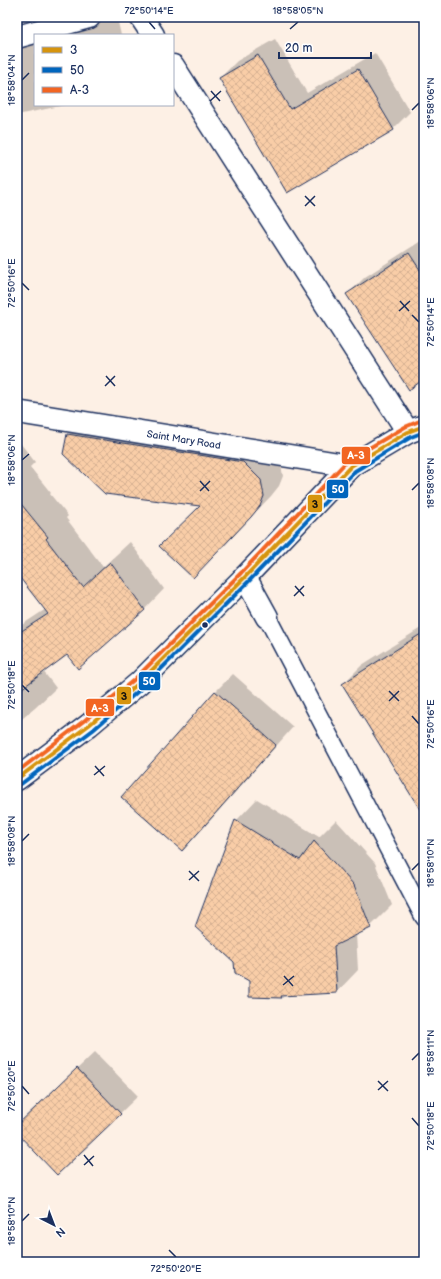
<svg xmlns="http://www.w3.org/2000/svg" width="441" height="1279" font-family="'Balsamiq Sans',sans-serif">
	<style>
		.shadow { fill: #0003 }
		.building { fill: url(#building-cross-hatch); stroke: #1b2f5e }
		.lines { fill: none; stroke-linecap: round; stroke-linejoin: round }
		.service-casing { stroke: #1b2f5e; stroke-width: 20 }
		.minor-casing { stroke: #1b2f5e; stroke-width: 25 }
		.secondary-casing { stroke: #1b2f5e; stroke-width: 25 }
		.service { stroke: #fff; stroke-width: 17 }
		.minor { stroke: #fff; stroke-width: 22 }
		.secondary { stroke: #fff; stroke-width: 22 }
		.bus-1-casing { stroke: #fff; stroke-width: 7 }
		.bus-2-casing { stroke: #fff; stroke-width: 7 }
		.bus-3-casing { stroke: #fff; stroke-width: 7 }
		.bus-1 { stroke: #d6940e; stroke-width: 4 }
		.bus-2 { stroke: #0065bd; stroke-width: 4 }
		.bus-3 { stroke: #f26522; stroke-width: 4 }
		.ticks { fill: none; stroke: #1b2f5e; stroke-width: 1.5 }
		.bus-dot { fill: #1b2f5e; stroke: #fff; stroke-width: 1.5 }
		.labels { text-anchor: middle; stroke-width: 3; stroke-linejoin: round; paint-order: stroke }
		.street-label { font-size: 10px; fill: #1b2f5e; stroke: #fff }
		.line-badge { stroke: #fff; stroke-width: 1.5 }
		.badge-label { font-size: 11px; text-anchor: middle; font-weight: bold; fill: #fff }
		.pale-badge-label { font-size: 11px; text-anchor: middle; font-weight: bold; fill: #111 }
		.neatline { fill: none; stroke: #1b2f5e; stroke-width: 1.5 }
		.ticks-label { font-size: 10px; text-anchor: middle; fill: #1b2f5e }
	</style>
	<defs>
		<pattern id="building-cross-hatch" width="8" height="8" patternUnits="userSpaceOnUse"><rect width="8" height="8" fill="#f9cda7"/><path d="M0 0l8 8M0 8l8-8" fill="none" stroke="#d5b092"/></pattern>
	</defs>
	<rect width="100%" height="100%" fill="#fdf0e5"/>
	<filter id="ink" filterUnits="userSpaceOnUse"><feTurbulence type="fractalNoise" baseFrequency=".025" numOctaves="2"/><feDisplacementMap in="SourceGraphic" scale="8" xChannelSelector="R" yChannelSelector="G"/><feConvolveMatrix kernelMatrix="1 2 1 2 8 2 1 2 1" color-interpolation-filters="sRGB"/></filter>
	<g filter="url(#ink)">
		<g class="shadow">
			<polygon points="117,18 121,35 38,35"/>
			<polygon points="35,36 35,105 65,105 17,115 17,40"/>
			<polygon points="275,39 307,93 375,53 410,112 393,129 288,192 220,78 237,61"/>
			<polygon points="424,239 424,378 348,294 365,277"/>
			<polygon points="87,415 280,460 283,476 279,486 271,496 212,557 202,506 68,435"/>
			<polygon points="17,439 35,462 30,467 51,493 50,494 68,516 66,518 103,567 130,542 164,589 144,610 67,654 43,671 56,688 35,708 17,723 17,628 46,609 17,572"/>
			<polygon points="424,626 424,814 343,684 362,665"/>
			<polygon points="233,674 293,727 199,833 182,850 122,797 216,691"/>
			<polygon points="257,799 319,837 336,820 375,863 392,905 370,927 356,934 358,970 337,992 284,995 281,997 250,980 236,821"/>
			<polygon points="95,1052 138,1096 57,1174 17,1132 17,1126"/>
		</g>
		<g class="building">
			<polygon points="258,55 290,109 358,69 394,130 287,193 219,78"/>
			<polygon points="409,253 424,276 424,379 409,390 346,294"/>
			<polygon points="67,434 243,462 261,480 264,496 260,506 251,517 193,578 159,546 200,506 105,494 63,454"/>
			<polygon points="17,499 48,537 46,539 83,587 110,562 145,610 78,669 67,655 17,692 17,634 48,614 17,574"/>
			<polygon points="424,632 424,816 342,684"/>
			<polygon points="215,691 276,745 182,851 121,797"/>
			<polygon points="235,820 300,860 314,841 354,885 371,928 334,946 337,993 281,996 282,998 249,997 249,981 235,973 234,962 195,927"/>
			<polygon points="77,1068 121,1114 57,1175 17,1133 17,1125"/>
		</g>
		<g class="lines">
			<defs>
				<polyline id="service" points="267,617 424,917"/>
				<g id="minor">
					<polyline points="141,17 153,35"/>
					<polyline points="17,37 89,17"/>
					<polyline points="173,66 408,432"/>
					<path id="s1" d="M17,412L351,466"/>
					<polyline points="245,577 267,617"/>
				</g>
				<polyline id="secondary" points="17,779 89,725 139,683 245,577 351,466 408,432 424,426"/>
			</defs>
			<use href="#service" class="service-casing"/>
			<use href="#minor" class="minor-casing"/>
			<use href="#secondary" class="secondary-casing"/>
			<use href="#service" class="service"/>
			<use href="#minor" class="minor"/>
			<use href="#secondary" class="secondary"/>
			<defs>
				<polyline id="bus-1" points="17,779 89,725 139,683 245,577 351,466 408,432 424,426"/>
				<polyline id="bus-2" points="21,784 93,730 143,687 249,581 355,471 411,437 424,432"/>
				<polyline id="bus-3" points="17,772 85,720 135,679 241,573 347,461 405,427 422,420"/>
			</defs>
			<use href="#bus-1" class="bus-1-casing"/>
			<use href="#bus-2" class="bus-2-casing"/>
			<use href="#bus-3" class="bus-3-casing"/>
			<use href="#bus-1" class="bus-1"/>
			<use href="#bus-2" class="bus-2"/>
			<use href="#bus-3" class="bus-3"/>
		</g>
	</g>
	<path class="ticks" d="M149,22L155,29M290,29L298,22M22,80L29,73M211,91L220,101M210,101L221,91M412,110L419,103M305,196L315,206M305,206L315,196M22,283L29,290M400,301L409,311M399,311L410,301M412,315L419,322M106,376L115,386M105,386L115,376M22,460L29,454M200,481L209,491M412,490L419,483M200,491L210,481M295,586L304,596M294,596L304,586M22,685L29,692M389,691L399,701M389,701L399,691M412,716L419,724M95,766L104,776M94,775L105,766M22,841L29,834M412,870L419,863M189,871L199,881M189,880L199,871M284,976L293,986M283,985L294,976M412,1060L419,1053M378,1081L388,1091M22,1086L29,1094M378,1090L388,1081M412,1118L419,1126M84,1155L93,1166M84,1165L94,1156M22,1221L29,1214M169,1250L176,1257"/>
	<circle class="bus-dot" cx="205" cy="625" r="3.5"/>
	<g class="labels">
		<g class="street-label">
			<text dy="4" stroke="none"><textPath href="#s1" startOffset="169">Saint Mary Road</textPath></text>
		</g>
	</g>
	<g class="line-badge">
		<rect x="341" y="446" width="30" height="19" rx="4" fill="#f26522"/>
		<rect x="326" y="479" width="23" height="20" rx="4" fill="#0065bd"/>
		<rect x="307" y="494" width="16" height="19" rx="4" fill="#d6940e"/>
		<rect x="138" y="671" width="23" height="20" rx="4" fill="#0065bd"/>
		<rect x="116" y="686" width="16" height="19" rx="4" fill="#d6940e"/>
		<rect x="85" y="698" width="30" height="19" rx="4" fill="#f26522"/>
	</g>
	<g class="badge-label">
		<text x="356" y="459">A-3</text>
		<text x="338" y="493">50</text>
		<text x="149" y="685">50</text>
		<text x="100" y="712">A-3</text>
	</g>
	<g class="pale-badge-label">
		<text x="315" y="508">3</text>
		<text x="124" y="700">3</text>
	</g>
	<rect width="441" height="1279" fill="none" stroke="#fff" stroke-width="44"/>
	<rect x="34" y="34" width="140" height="72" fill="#ffffff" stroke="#a4acbf"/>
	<rect x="42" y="47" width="20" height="6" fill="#d6940e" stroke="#a4acbf"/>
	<text x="70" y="54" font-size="12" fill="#1b2f5e">3</text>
	<rect x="42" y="67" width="20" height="6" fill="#0065bd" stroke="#a4acbf"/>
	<text x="70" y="74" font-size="12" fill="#1b2f5e">50</text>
	<rect x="42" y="87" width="20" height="6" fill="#f26522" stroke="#a4acbf"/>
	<text x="70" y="94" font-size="12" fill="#1b2f5e">A-3</text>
	<g transform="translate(54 1225) rotate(138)" stroke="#ffffff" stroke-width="3" paint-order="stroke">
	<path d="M0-3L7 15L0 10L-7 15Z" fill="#1b2f5e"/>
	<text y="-6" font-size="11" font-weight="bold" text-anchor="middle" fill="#1b2f5e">N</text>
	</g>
	<path d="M279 52v6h92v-6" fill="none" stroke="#1b2f5e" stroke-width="2"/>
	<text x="285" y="52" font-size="12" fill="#1b2f5e" stroke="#ffffff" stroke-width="3" paint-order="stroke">20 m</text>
	<rect x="22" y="22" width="397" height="1235" class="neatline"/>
	<g class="ticks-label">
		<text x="149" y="14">72°50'14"E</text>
		<text x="298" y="14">18°58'05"N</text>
		<text transform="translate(11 80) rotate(-90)" y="4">18°58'04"N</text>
		<text transform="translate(430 103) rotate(-90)" y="4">18°58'06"N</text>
		<text transform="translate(11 283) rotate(-90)" y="4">72°50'16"E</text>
		<text transform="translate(430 322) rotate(-90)" y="4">72°50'14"E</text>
		<text transform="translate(11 460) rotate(-90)" y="4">18°58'06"N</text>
		<text transform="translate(430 483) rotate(-90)" y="4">18°58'08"N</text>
		<text transform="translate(11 685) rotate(-90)" y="4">72°50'18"E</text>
		<text transform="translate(430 724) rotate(-90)" y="4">72°50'16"E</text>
		<text transform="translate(11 841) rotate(-90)" y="4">18°58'08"N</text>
		<text transform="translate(430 863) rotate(-90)" y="4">18°58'10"N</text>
		<text transform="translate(430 1053) rotate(-90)" y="4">18°58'11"N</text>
		<text transform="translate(11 1086) rotate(-90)" y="4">72°50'20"E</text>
		<text transform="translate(430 1126) rotate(-90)" y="4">72°50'18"E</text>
		<text transform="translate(11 1221) rotate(-90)" y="4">18°58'10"N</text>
		<text x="176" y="1272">72°50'20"E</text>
	</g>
</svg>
